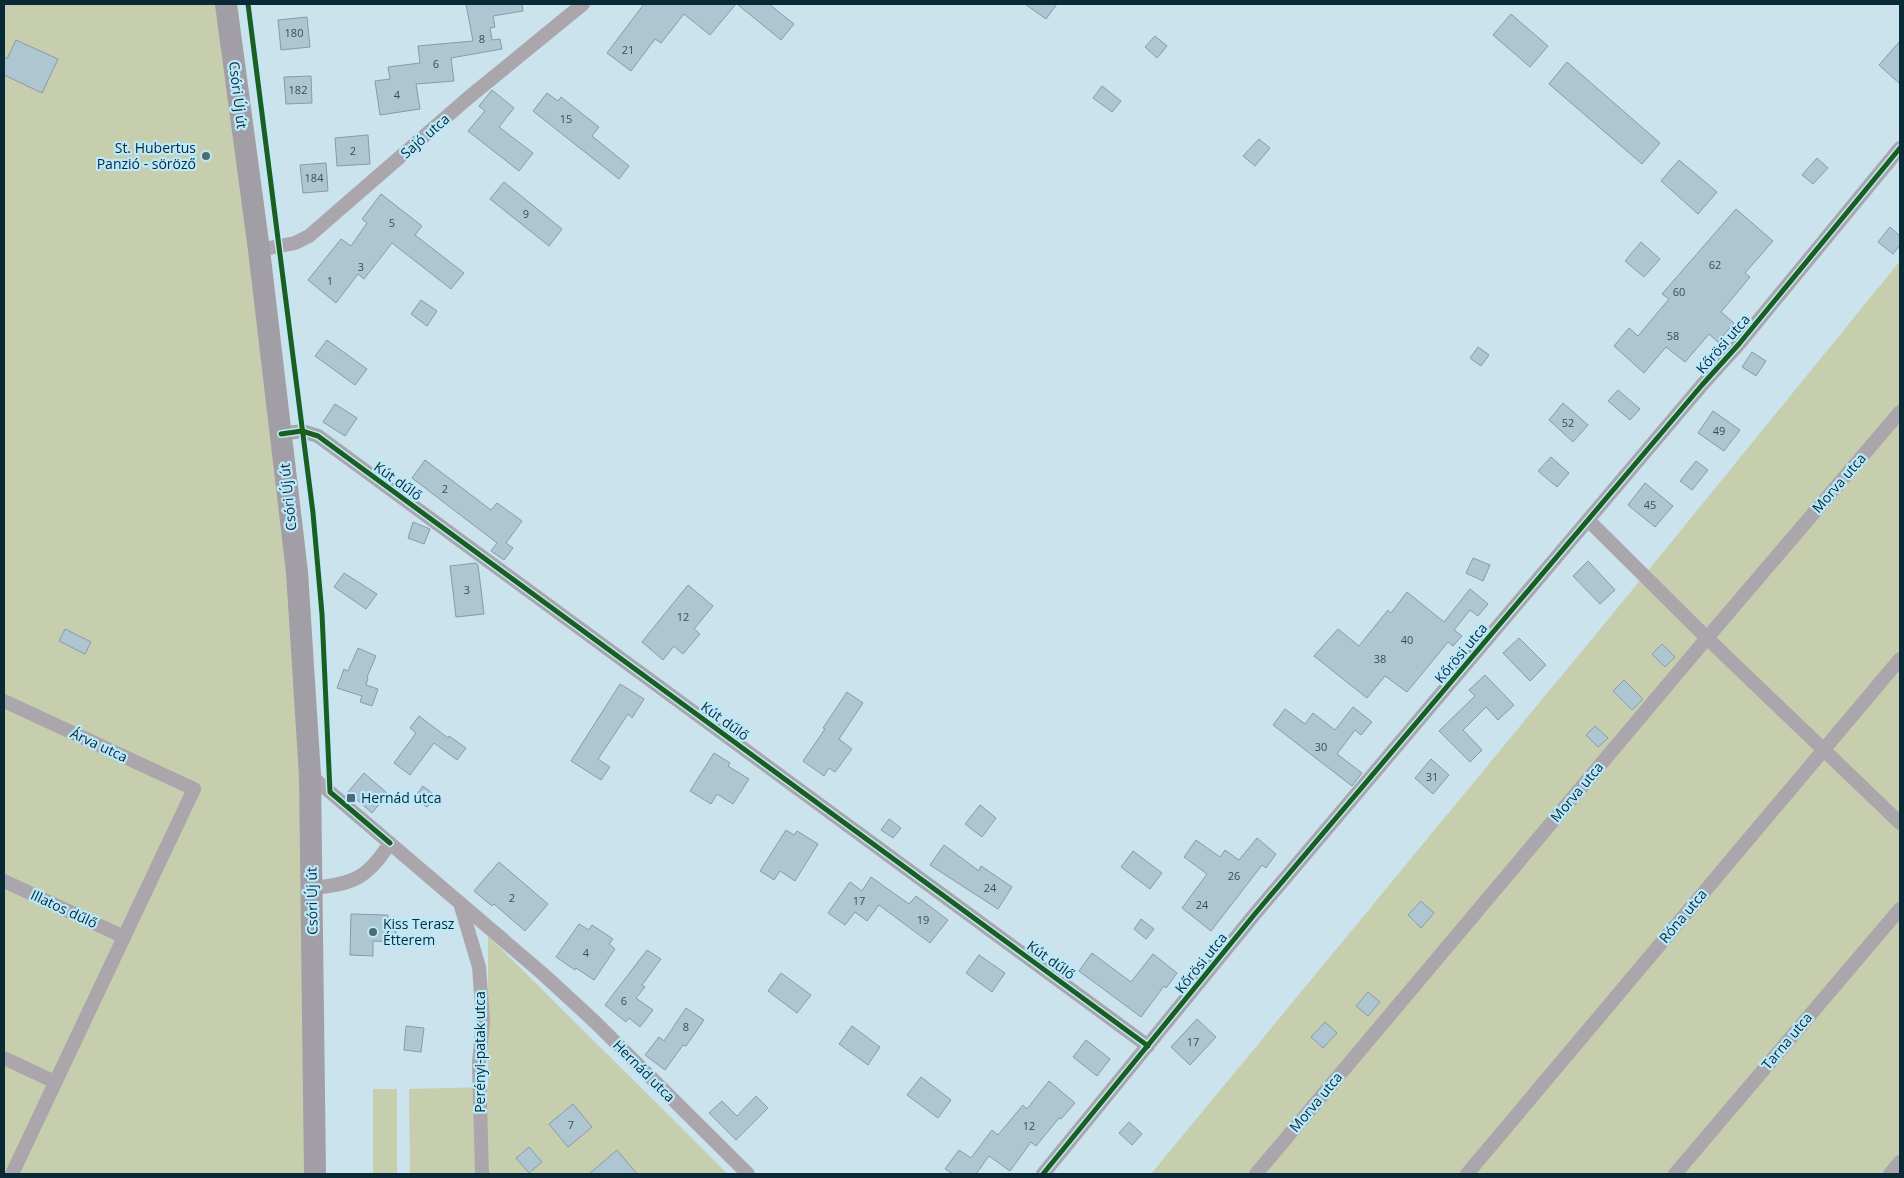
<svg xmlns="http://www.w3.org/2000/svg" width="1904" height="1178" font-family="'Open Sans',sans-serif">
	<style>
		.green { fill: #c6ceae }
		.building { fill: #aec5d2; stroke: #869ca8 }
		.lines { fill: none; stroke-linecap: round; stroke-linejoin: round }
		.street { stroke: #aba6ac; stroke-width: 14 }
		.primary { stroke: #a19ea6; stroke-width: 22 }
		.cycleway-casing { stroke: #bbe9fb; stroke-width: 8 }
		.cycleway { stroke: #1b5e20; stroke-width: 5 }
		.poi-dot { fill: #4b6b76; stroke: #bbe9fb; stroke-width: 2 }
		.labels { text-anchor: middle; stroke-width: 4.5; stroke-linejoin: round; paint-order: stroke }
		.number-label { font-size: 11px; fill: #31515d }
		.street-label { font-size: 14px; fill: #072a36; stroke: #bbe9fb }
		.poi-label { font-size: 14px; fill: #072a36; stroke: #bbe9fb; text-anchor: start }
	</style>
	<rect width="100%" height="100%" fill="#cae3ec"/>
	<g class="green">
		<polygon points="4,4 226,4 297,572 315,1174 4,1174"/>
		<polygon points="1900,261 1900,1174 1151,1174 1638,583"/>
		<polygon points="488,936 728,1174 410,1174 409,1089 488,1087"/>
		<rect x="373" y="1089" width="24" height="85"/>
	</g>
	<g class="building">
		<polygon points="466,4 522,4 523,11 493,16 495,27 490,28 492,40 500,39 502,49 451,58 454,81 416,84 420,109 380,115 375,81 390,79 388,67 420,63 418,46 473,41"/>
		<polygon points="644,4 736,4 710,35 684,14 661,43 655,39 631,71 607,53"/>
		<polygon points="737,4 769,4 794,24 781,40"/>
		<polygon points="1025,4 1057,4 1046,19"/>
		<polygon points="1511,14 1548,46 1530,67 1493,35"/>
		<polygon points="307,17 310,47 281,50 278,20"/>
		<polygon points="1155,36 1167,46 1157,58 1145,47"/>
		<polygon points="16,40 58,59 42,93 4,75 4,57 7,59"/>
		<polygon points="1900,41 1900,84 1879,65"/>
		<polygon points="1567,62 1660,143 1642,164 1549,84"/>
		<polygon points="311,76 312,103 286,104 284,77"/>
		<polygon points="1102,86 1121,101 1112,112 1093,98"/>
		<polygon points="492,90 514,108 499,127 533,153 519,171 468,131 485,111 479,106"/>
		<polygon points="547,93 558,101 561,97 599,127 592,136 629,166 619,179 533,111"/>
		<polygon points="368,135 370,164 337,166 335,138"/>
		<polygon points="1259,139 1270,148 1255,166 1243,156"/>
		<polygon points="1817,158 1828,168 1813,184 1802,175"/>
		<polygon points="1679,160 1717,192 1698,214 1661,181"/>
		<polygon points="326,163 328,191 303,193 300,165"/>
		<polygon points="504,182 562,229 549,246 490,199"/>
		<polygon points="381,194 422,226 415,235 464,273 451,289 392,243 364,279 358,274 336,303 308,280 341,239 351,246 367,223 362,219"/>
		<polygon points="1736,209 1773,241 1745,273 1750,277 1721,312 1734,323 1718,342 1709,334 1685,362 1666,347 1644,373 1614,346 1629,328 1638,336 1669,299 1662,294"/>
		<polygon points="1890,227 1900,236 1900,245 1893,254 1878,242"/>
		<polygon points="1641,242 1660,259 1644,277 1625,261"/>
		<polygon points="421,300 437,311 427,326 411,314"/>
		<polygon points="327,340 367,369 355,385 315,356"/>
		<polygon points="1478,347 1489,355 1481,366 1470,358"/>
		<polygon points="1752,352 1766,361 1756,376 1742,367"/>
		<polygon points="1618,390 1640,409 1630,420 1608,401"/>
		<polygon points="1563,403 1588,425 1573,442 1549,420"/>
		<polygon points="335,404 357,418 345,436 323,422"/>
		<polygon points="1713,411 1740,430 1724,451 1698,433"/>
		<polygon points="1551,457 1569,473 1557,487 1538,471"/>
		<polygon points="425,460 491,510 497,503 522,521 506,543 513,548 504,560 491,551 497,543 412,478"/>
		<polygon points="1696,461 1708,470 1692,490 1680,481"/>
		<polygon points="1645,483 1673,506 1655,527 1628,505"/>
		<polygon points="413,522 430,529 424,544 408,538"/>
		<polygon points="1473,558 1490,565 1483,581 1466,573"/>
		<polygon points="1588,561 1615,590 1600,604 1573,576"/>
		<polygon points="476,563 478,565 484,614 456,617 450,566"/>
		<polygon points="344,573 377,594 366,609 334,587"/>
		<polygon points="688,585 713,606 694,629 700,634 683,654 674,646 663,660 642,642"/>
		<polygon points="1470,589 1488,604 1478,616 1470,610 1454,630 1462,636 1453,646 1448,642 1407,692 1385,676 1367,698 1314,656 1338,629 1359,646 1388,610 1391,613 1407,592 1444,622"/>
		<polygon points="65,629 91,642 85,654 59,641"/>
		<polygon points="1519,638 1546,665 1530,681 1503,653"/>
		<polygon points="1662,644 1675,657 1665,667 1652,654"/>
		<polygon points="358,648 376,656 367,677 368,678 366,685 378,689 372,706 360,702 362,696 337,688 344,669 348,671"/>
		<polygon points="1485,675 1514,705 1498,720 1486,707 1463,730 1482,750 1470,762 1439,731 1475,696 1469,690"/>
		<polygon points="1624,680 1643,699 1632,710 1613,691"/>
		<polygon points="620,684 644,699 632,718 628,714 598,759 610,767 601,780 571,761"/>
		<polygon points="847,692 863,703 839,739 852,749 835,772 829,768 824,776 803,761 825,729 823,728"/>
		<polygon points="1353,707 1372,722 1361,735 1355,730 1337,754 1362,773 1352,786 1273,725 1285,709 1305,724 1313,713 1335,730"/>
		<polygon points="419,716 448,738 449,736 466,748 457,760 434,743 410,775 394,763 416,733 410,728"/>
		<polygon points="1595,726 1608,738 1598,747 1586,735"/>
		<polygon points="714,753 730,763 728,766 749,779 733,804 717,794 711,804 690,791"/>
		<polygon points="1431,759 1449,775 1433,794 1415,778"/>
		<polygon points="364,773 388,794 372,813 348,792"/>
		<polygon points="423,786 436,796 427,807 414,798"/>
		<polygon points="980,805 996,818 982,837 965,824"/>
		<polygon points="889,819 901,828 893,838 881,830"/>
		<polygon points="786,830 794,835 797,831 818,844 795,881 780,871 774,880 760,871"/>
		<polygon points="1257,838 1276,854 1266,868 1262,865 1211,931 1182,908 1207,874 1184,857 1196,840 1220,857 1225,850 1239,860"/>
		<polygon points="944,845 979,871 981,866 1012,887 998,909 930,865"/>
		<polygon points="1133,851 1162,873 1150,889 1121,867"/>
		<polygon points="499,862 548,904 525,931 494,904 492,906 474,891"/>
		<polygon points="871,877 909,904 916,896 948,920 930,943 879,905 867,921 855,912 845,925 828,913 850,882 862,891"/>
		<polygon points="1421,901 1434,913 1421,928 1408,915"/>
		<polygon points="351,914 388,915 388,924 396,924 396,942 373,941 373,956 350,955"/>
		<polygon points="1141,919 1154,929 1146,939 1134,929"/>
		<polygon points="579,924 589,930 592,925 613,939 609,944 615,949 594,980 576,968 575,970 556,957"/>
		<polygon points="647,950 661,959 642,985 645,987 636,998 653,1010 640,1027 629,1018 626,1022 605,1005"/>
		<polygon points="1092,953 1131,982 1153,954 1177,973 1166,988 1164,986 1141,1017 1079,971"/>
		<polygon points="979,955 1005,973 992,992 966,973"/>
		<polygon points="781,973 811,995 797,1013 768,991"/>
		<polygon points="1368,992 1380,1002 1368,1016 1356,1006"/>
		<polygon points="686,1008 704,1020 686,1046 683,1045 665,1070 645,1055 659,1037 664,1041"/>
		<polygon points="1197,1019 1216,1037 1190,1065 1171,1047"/>
		<polygon points="1325,1022 1337,1033 1323,1048 1311,1037"/>
		<polygon points="406,1026 424,1028 421,1052 404,1050"/>
		<polygon points="852,1026 880,1047 868,1065 839,1044"/>
		<polygon points="1086,1040 1110,1059 1097,1076 1073,1057"/>
		<polygon points="921,1077 951,1100 938,1118 907,1095"/>
		<polygon points="1049,1081 1075,1103 1061,1119 1059,1118 1036,1146 1031,1142 1010,1171 989,1156 976,1174 953,1174 945,1169 959,1150 971,1158 992,1130 998,1135 1023,1105 1027,1109"/>
		<polygon points="756,1096 768,1108 736,1140 709,1113 722,1101 737,1116"/>
		<polygon points="573,1104 592,1127 568,1147 549,1124"/>
		<polygon points="1129,1122 1142,1134 1132,1145 1119,1133"/>
		<polygon points="529,1147 542,1162 529,1173 516,1158"/>
		<polygon points="617,1150 637,1174 589,1174"/>
	</g>
	<g class="lines">
		<g class="street">
			<polyline points="259,250 295,243 309,236 468,98 583,4"/>
			<polyline points="281,434 302,431 318,436 1148,1046"/>
			<polyline points="1588,520 1707,638 1900,823"/>
			<polyline points="4,701 194,789 12,1174"/>
			<polyline points="310,775 543,974 595,1022 748,1174"/>
			<polyline points="4,881 124,937"/>
			<path d="M312,888C353,884 367,879 390,843"/>
			<polyline points="460,903 479,967 483,1020 479,1064 482,1174"/>
			<polyline points="4,1058 55,1082"/>
			<polyline points="1043,1174 1254,915 1702,385 1739,344 1900,148"/>
			<polyline points="1256,1174 1707,638 1900,412"/>
			<polyline points="1467,1174 1900,659"/>
			<polyline points="1675,1174 1900,909"/>
			<polyline points="1890,1174 1900,1162"/>
		</g>
		<polyline class="primary" points="226,4 259,250 297,572 310,775 315,1174"/>
		<defs>
			<g id="cycleway">
				<polyline points="248,4 313,513 322,614 330,792 390,843"/>
				<polyline points="281,434 302,431 318,436 1148,1046"/>
				<polyline points="1043,1174 1254,915 1702,385 1739,344 1900,148"/>
			</g>
		</defs>
		<use href="#cycleway" class="cycleway-casing"/>
		<use href="#cycleway" class="cycleway"/>
	</g>
	<g class="poi-dot">
		<circle cx="206" cy="156" r="5"/>
		<rect x="346" y="793" width="10" height="10" rx="2.5"/>
		<circle cx="373" cy="932" r="5"/>
	</g>
	<g class="labels">
		<g class="number-label">
			<text x="294" y="37">180</text>
			<text x="482" y="43">8</text>
			<text x="628" y="54">21</text>
			<text x="436" y="68">6</text>
			<text x="298" y="94">182</text>
			<text x="397" y="99">4</text>
			<text x="566" y="123">15</text>
			<text x="353" y="155">2</text>
			<text x="314" y="182">184</text>
			<text x="526" y="218">9</text>
			<text x="392" y="227">5</text>
			<text x="1715" y="269">62</text>
			<text x="361" y="271">3</text>
			<text x="330" y="285">1</text>
			<text x="1679" y="296">60</text>
			<text x="1673" y="340">58</text>
			<text x="1568" y="427">52</text>
			<text x="1719" y="435">49</text>
			<text x="445" y="493">2</text>
			<text x="1650" y="509">45</text>
			<text x="467" y="594">3</text>
			<text x="683" y="621">12</text>
			<text x="1407" y="644">40</text>
			<text x="1380" y="663">38</text>
			<text x="1321" y="751">30</text>
			<text x="1432" y="781">31</text>
			<text x="1234" y="880">26</text>
			<text x="990" y="892">24</text>
			<text x="512" y="902">2</text>
			<text x="859" y="905">17</text>
			<text x="1202" y="909">24</text>
			<text x="923" y="924">19</text>
			<text x="586" y="957">4</text>
			<text x="624" y="1005">6</text>
			<text x="686" y="1031">8</text>
			<text x="1193" y="1046">17</text>
			<text x="571" y="1129">7</text>
			<text x="1029" y="1130">12</text>
		</g>
		<g class="street-label">
			<text transform="translate(238 95) rotate(83)" y="5">Csóri Új út</text>
			<text transform="translate(425 136) rotate(-41)" y="5">Sajó utca</text>
			<text transform="translate(1723 344) rotate(-49)" y="5">Kőrösi utca</text>
			<text transform="translate(398 481) rotate(36)" y="5">Kút dűlő</text>
			<text transform="translate(1839 483) rotate(-49)" y="5">Morva utca</text>
			<text transform="translate(288 497) rotate(-96)" y="5">Csóri Új út</text>
			<text transform="translate(1461 653) rotate(-50)" y="5">Kőrösi utca</text>
			<text transform="translate(725 721) rotate(36)" y="5">Kút dűlő</text>
			<text transform="translate(99 745) rotate(25)" y="5">Árva utca</text>
			<text transform="translate(1577 792) rotate(-50)" y="5">Morva utca</text>
			<text transform="translate(312 901) rotate(-91)" y="5">Csóri Új út</text>
			<text transform="translate(64 909) rotate(25)" y="5">Illatos dűlő</text>
			<text transform="translate(1683 916) rotate(-50)" y="5">Róna utca</text>
			<text transform="translate(1051 960) rotate(36)" y="5">Kút dűlő</text>
			<text transform="translate(1201 963) rotate(-51)" y="5">Kőrösi utca</text>
			<text transform="translate(1787 1041) rotate(-50)" y="5">Tarna utca</text>
			<text transform="translate(480 1052) rotate(-90)" y="5">Perényi-patak utca</text>
			<text transform="translate(644 1071) rotate(45)" y="5">Hernád utca</text>
			<text transform="translate(1316 1102) rotate(-50)" y="5">Morva utca</text>
		</g>
		<g class="poi-label">
			<text x="196" y="153" text-anchor="end">St. Hubertus<tspan x="196" dy="16">Panzió - söröző</tspan></text>
			<text x="361" y="803">Hernád utca</text>
			<text x="383" y="929">Kiss Terasz<tspan x="383" dy="16">Étterem</tspan></text>
		</g>
	</g>
	<rect width="1904" height="1178" fill="none" stroke="#072a36" stroke-width="10"/>
</svg>
